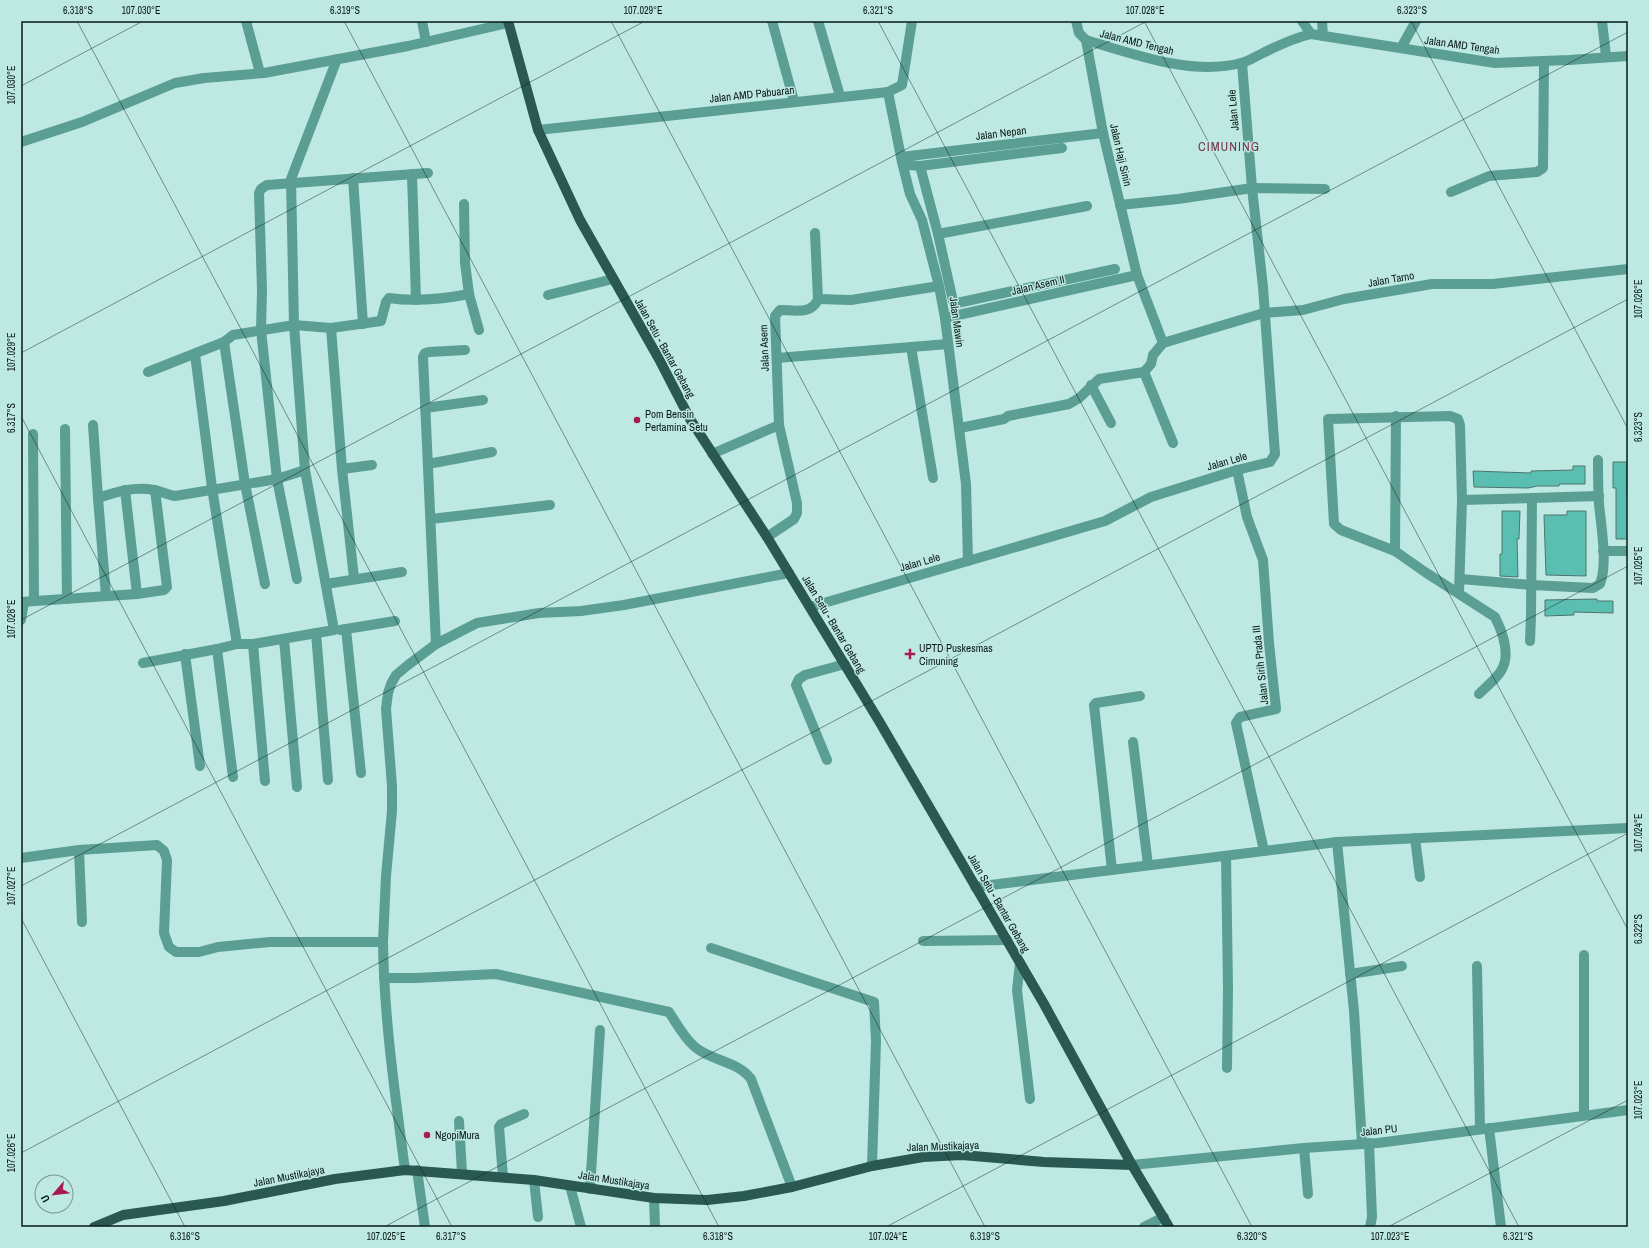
<svg xmlns="http://www.w3.org/2000/svg" width="1649" height="1248" font-family="'Archivo Narrow',sans-serif">
	<style>
		.building { fill: #5abfb1; stroke: #4c746d }
		.lines { fill: none; stroke-linecap: round; stroke-linejoin: round }
		.minor { stroke: #5b9e94; stroke-width: 10 }
		.major { stroke: #295952; stroke-width: 10 }
		.ticks { fill: none; stroke: #091a17; stroke-width: 1; stroke-opacity: 0.45 }
		.poi-dot { fill: #a91956; stroke: #bee9e2; stroke-width: 1.5 }
		.labels { text-anchor: middle; stroke-width: 3; stroke-linejoin: round; paint-order: stroke }
		.street-label { font-size: 11px; fill: #091a17; stroke: #bee9e2 }
		.poi-label { font-size: 11px; fill: #091a17; stroke: #bee9e2; text-anchor: start }
		.quarter-label { font-size: 13px; letter-spacing: 1px; fill: #783248; stroke: #bee9e2 }
		.neatline { fill: none; stroke: #091a17; stroke-width: 1.5 }
		.ticks-label { font-size: 10px; text-anchor: middle; fill: #091a17 }
	</style>
	<rect width="100%" height="100%" fill="#bee9e2"/>
	<g class="building">
		<polygon points="1613,462 1627,462 1628,539 1616,539 1616,488 1613,488"/>
		<polygon points="1573,466 1585,466 1585,484 1559,484 1559,486 1537,486 1528,488 1474,487 1473,471 1531,473 1531,471 1573,470"/>
		<polygon points="1502,511 1520,511 1519,539 1517,539 1518,577 1500,576 1500,554 1502,554"/>
		<polygon points="1567,511 1586,511 1586,576 1546,575 1544,515 1567,515"/>
		<polygon points="1597,599 1597,601 1613,601 1613,613 1574,612 1574,615 1545,616 1545,600"/>
	</g>
	<g class="lines">
		<g class="minor">
			<polyline points="246,21 260,73"/>
			<polyline points="422,21 426,42"/>
			<polyline points="772,21 794,101"/>
			<polyline points="818,21 840,96"/>
			<path d="M1076,21L1079,33L1086,40C1133,54 1192,76 1241,63C1248,62 1256,56 1263,53C1279,45 1294,38 1311,34L1495,63L1569,60L1628,56"/>
			<polyline points="1302,21 1311,34"/>
			<polyline points="1322,21 1323,36"/>
			<polyline points="1602,21 1606,56"/>
			<polyline points="1086,40 1103,133 1137,275 1163,343"/>
			<polyline points="1401,48 1416,21"/>
			<polyline points="888,92 902,162 910,194 922,220 939,286 945,318 966,484 968,561"/>
			<polyline points="538,130 888,92 902,85 912,21"/>
			<polyline points="21,142 82,122 175,83 204,78 264,73 408,46 508,23"/>
			<polyline points="901,157 1103,133"/>
			<polyline points="902,162 909,165 920,166 1062,148"/>
			<polyline points="920,166 938,234 953,301 957,303 1115,269"/>
			<polyline points="412,174 416,300"/>
			<polyline points="353,178 363,324"/>
			<polyline points="1451,192 1489,176 1537,172 1543,168 1544,61"/>
			<polyline points="464,204 465,263 469,294 479,330"/>
			<polyline points="1120,205 1178,199 1252,188 1325,189"/>
			<polyline points="938,234 1087,206"/>
			<polyline points="548,295 613,279"/>
			<polyline points="818,299 851,300 939,286"/>
			<polyline points="945,318 1137,275"/>
			<path d="M331,328L381,321L386,302L389,298C415,302 443,299 469,294"/>
			<polyline points="224,342 245,484 265,584"/>
			<polyline points="1163,343 1264,313 1303,310 1344,299 1432,284 1493,284 1628,269"/>
			<polyline points="911,347 933,478"/>
			<polyline points="195,354 212,488 237,644"/>
			<polyline points="777,358 948,344"/>
			<polyline points="148,372 224,342 233,335 294,325 331,328 342,469 372,465"/>
			<polyline points="1144,372 1173,443"/>
			<polyline points="1091,385 1111,423"/>
			<polyline points="425,408 483,400"/>
			<polyline points="93,425 98,498"/>
			<polyline points="960,428 1004,419 1008,416 1069,404 1079,398 1099,379 1144,372 1151,364 1153,355 1163,343"/>
			<polyline points="65,429 67,599"/>
			<polyline points="33,434 34,601"/>
			<path d="M712,454L779,425L775,316L780,310C794,310 812,315 818,299L815,233"/>
			<polyline points="428,464 492,452"/>
			<polyline points="342,469 354,578"/>
			<polyline points="1237,470 1247,517 1263,560 1269,643 1276,709 1240,717 1236,723 1264,851"/>
			<polyline points="125,490 137,594"/>
			<polyline points="1462,500 1599,496"/>
			<polyline points="431,519 550,505"/>
			<polyline points="767,537 794,519 797,513 797,503 779,425"/>
			<polyline points="1395,551 1396,416"/>
			<polyline points="1603,551 1628,551"/>
			<polyline points="297,579 277,479 261,330 262,290 259,193 261,189 267,185 428,173"/>
			<path d="M1460,579L1531,585L1593,588L1600,584C1608,564 1601,526 1599,504C1598,489 1598,475 1598,460"/>
			<polyline points="326,584 402,572"/>
			<path d="M1459,593L1462,500L1460,425L1458,419L1450,416L1328,419L1334,524L1341,530L1395,551L1425,572L1495,617C1503,633 1511,655 1501,671C1496,679 1486,687 1479,694"/>
			<path d="M106,596L98,498C116,492 134,486 154,490C161,491 167,495 175,496L277,479L305,470"/>
			<polyline points="21,602 137,594 164,590 167,587 155,490"/>
			<polyline points="810,607 1105,521 1151,497 1237,470 1270,462 1275,454 1263,287 1252,188 1242,63"/>
			<polyline points="21,620 24,602"/>
			<polyline points="346,629 361,773"/>
			<polyline points="340,630 395,621"/>
			<polyline points="316,633 328,780"/>
			<polyline points="284,639 297,787"/>
			<polyline points="1530,641 1531,616 1532,498"/>
			<polyline points="253,644 265,781"/>
			<polyline points="436,644 423,357 425,353 429,352 465,350"/>
			<polyline points="217,649 233,777"/>
			<polyline points="185,654 200,766"/>
			<polyline points="143,663 217,649 237,644 253,644 334,630 305,470 294,325 291,179 337,59"/>
			<polyline points="1133,742 1148,865"/>
			<polyline points="827,760 796,685 799,679 805,675 845,664"/>
			<polyline points="1415,838 1420,877"/>
			<polyline points="1337,842 1354,1011 1362,1144"/>
			<polyline points="79,850 82,922"/>
			<polyline points="1226,856 1228,988 1227,1068"/>
			<path d="M21,858L79,850L157,845L164,851L167,860L164,933L169,947L176,952H199L218,947L270,942H383C384,1018 395,1094 405,1170"/>
			<polyline points="1112,870 1094,705 1096,703 1140,696"/>
			<polyline points="975,887 1337,842 1628,828"/>
			<polyline points="923,941 1007,940"/>
			<polyline points="383,942 386,876 392,811 392,786 386,709 388,693 391,684 396,675 408,665 436,644 477,623 539,613 581,611 624,605 789,573"/>
			<polyline points="711,948 874,1002 876,1041 872,1166"/>
			<polyline points="1584,955 1584,1115"/>
			<polyline points="1020,963 1017,990 1030,1099"/>
			<polyline points="1477,966 1480,1129"/>
			<polyline points="1350,974 1402,966"/>
			<path d="M384,978H415L496,974L669,1012C677,1024 684,1038 695,1047C711,1061 738,1061 751,1079L792,1187"/>
			<polyline points="459,1121 462,1173"/>
			<polyline points="1489,1128 1501,1227"/>
			<polyline points="1369,1143 1372,1217 1370,1227"/>
			<polyline points="1304,1148 1308,1194"/>
			<polyline points="1132,1165 1304,1148 1378,1143 1628,1110"/>
			<polyline points="417,1170 425,1227"/>
			<polyline points="503,1177 499,1127 501,1124 524,1114"/>
			<polyline points="534,1180 538,1217"/>
			<polyline points="570,1186 581,1227"/>
			<polyline points="590,1189 600,1030"/>
			<polyline points="654,1198 655,1227"/>
			<polyline points="1144,1227 1164,1217"/>
		</g>
		<g class="major">
			<polyline points="508,21 538,130 580,220 659,359 690,419 767,537 879,721 1044,1004 1132,1165 1169,1227"/>
			<polyline points="94,1227 123,1215 224,1201 335,1179 405,1170 534,1180 654,1198 707,1200 744,1196 792,1187 872,1166 923,1157 962,1155 1044,1162 1132,1165"/>
		</g>
	</g>
	<path class="ticks" d="M77,21L719,1227M344,21L985,1227M611,21L1252,1227M878,21L1519,1227M1144,21L1628,930M1411,21L1628,429M21,86L143,21M21,353L645,21M21,416L452,1227M21,620L1147,21M21,886L1628,32M21,918L185,1227M21,1153L1628,299M384,1227L1628,566M886,1227L1628,833M1388,1227L1628,1100"/>
	<g class="poi-dot">
		<circle cx="637" cy="420" r="4"/>
		<path d="M908 648h4v4h4v4h-4v4h-4v-4h-4v-4h4z"/>
		<circle cx="427" cy="1135" r="4"/>
	</g>
	<g class="labels">
		<g class="street-label">
			<text transform="translate(1137 42) rotate(14)" y="4">Jalan AMD Tengah</text>
			<text transform="translate(1462 45) rotate(8)" y="4">Jalan AMD Tengah</text>
			<text transform="translate(752 94) rotate(-6)" y="4">Jalan AMD Pabuaran</text>
			<text transform="translate(1233 110) rotate(-95)" y="4">Jalan Lele</text>
			<text transform="translate(1001 133) rotate(-7)" y="4">Jalan Nepan</text>
			<text transform="translate(1121 155) rotate(77)" y="4">Jalan Haji Sinin</text>
			<text transform="translate(1391 279) rotate(-10)" y="4">Jalan Tarno</text>
			<text transform="translate(1038 285) rotate(-13)" y="4">Jalan Asem II</text>
			<text transform="translate(957 322) rotate(82)" y="4">Jalan Mawin</text>
			<text transform="translate(665 348) rotate(61)" y="4">Jalan Setu - Bantar Gebang</text>
			<text transform="translate(764 348) rotate(-92)" y="4">Jalan Asem</text>
			<text transform="translate(1227 461) rotate(-16)" y="4">Jalan Lele</text>
			<text transform="translate(920 562) rotate(-16)" y="4">Jalan Lele</text>
			<text transform="translate(834 624) rotate(59)" y="4">Jalan Setu - Bantar Gebang</text>
			<text transform="translate(1260 665) rotate(-96)" y="4">Jalan Sirih Prada III</text>
			<text transform="translate(999 903) rotate(60)" y="4">Jalan Setu - Bantar Gebang</text>
			<text transform="translate(1379 1130) rotate(-6)" y="4">Jalan PU</text>
			<text transform="translate(943 1146) rotate(-2)" y="4">Jalan Mustikajaya</text>
			<text transform="translate(289 1176) rotate(-11)" y="4">Jalan Mustikajaya</text>
			<text transform="translate(614 1180) rotate(9)" y="4">Jalan Mustikajaya</text>
		</g>
		<g class="poi-label">
			<text x="645" y="418">Pom Bensin<tspan x="645" dy="13">Pertamina Setu</tspan></text>
			<text x="919" y="652">UPTD Puskesmas<tspan x="919" dy="13">Cimuning</tspan></text>
			<text x="435" y="1139">NgopiMura</text>
		</g>
		<g class="quarter-label">
			<text x="1229" y="151">CIMUNING</text>
		</g>
	</g>
	<rect width="1649" height="1248" fill="none" stroke="#bee9e2" stroke-width="44"/>
	<g transform="translate(54 1194) rotate(242)"><circle r="19" fill="#bee9e2" stroke="#769691"/>
	<path d="M0-3L7 15L0 10L-7 15Z" fill="#a91956"/>
	<text y="-6" font-size="11" font-weight="bold" text-anchor="middle" fill="#091a17">U</text>
	</g>
	<rect x="22" y="22" width="1605" height="1204" class="neatline"/>
	<g class="ticks-label">
		<text x="78" y="14">6.318°S</text>
		<text x="141" y="14">107.030°E</text>
		<text x="345" y="14">6.319°S</text>
		<text x="643" y="14">107.029°E</text>
		<text x="878" y="14">6.321°S</text>
		<text x="1145" y="14">107.028°E</text>
		<text x="1412" y="14">6.323°S</text>
		<text transform="translate(11 85) rotate(-90)" y="4">107.030°E</text>
		<text transform="translate(1638 299) rotate(-90)" y="4">107.026°E</text>
		<text transform="translate(11 352) rotate(-90)" y="4">107.029°E</text>
		<text transform="translate(11 418) rotate(-90)" y="4">6.317°S</text>
		<text transform="translate(1638 427) rotate(-90)" y="4">6.323°S</text>
		<text transform="translate(1638 566) rotate(-90)" y="4">107.025°E</text>
		<text transform="translate(11 619) rotate(-90)" y="4">107.028°E</text>
		<text transform="translate(1638 833) rotate(-90)" y="4">107.024°E</text>
		<text transform="translate(11 886) rotate(-90)" y="4">107.027°E</text>
		<text transform="translate(1638 929) rotate(-90)" y="4">6.322°S</text>
		<text transform="translate(1638 1100) rotate(-90)" y="4">107.023°E</text>
		<text transform="translate(11 1153) rotate(-90)" y="4">107.026°E</text>
		<text x="185" y="1240">6.316°S</text>
		<text x="386" y="1240">107.025°E</text>
		<text x="451" y="1240">6.317°S</text>
		<text x="718" y="1240">6.318°S</text>
		<text x="888" y="1240">107.024°E</text>
		<text x="985" y="1240">6.319°S</text>
		<text x="1252" y="1240">6.320°S</text>
		<text x="1390" y="1240">107.023°E</text>
		<text x="1518" y="1240">6.321°S</text>
	</g>
</svg>
